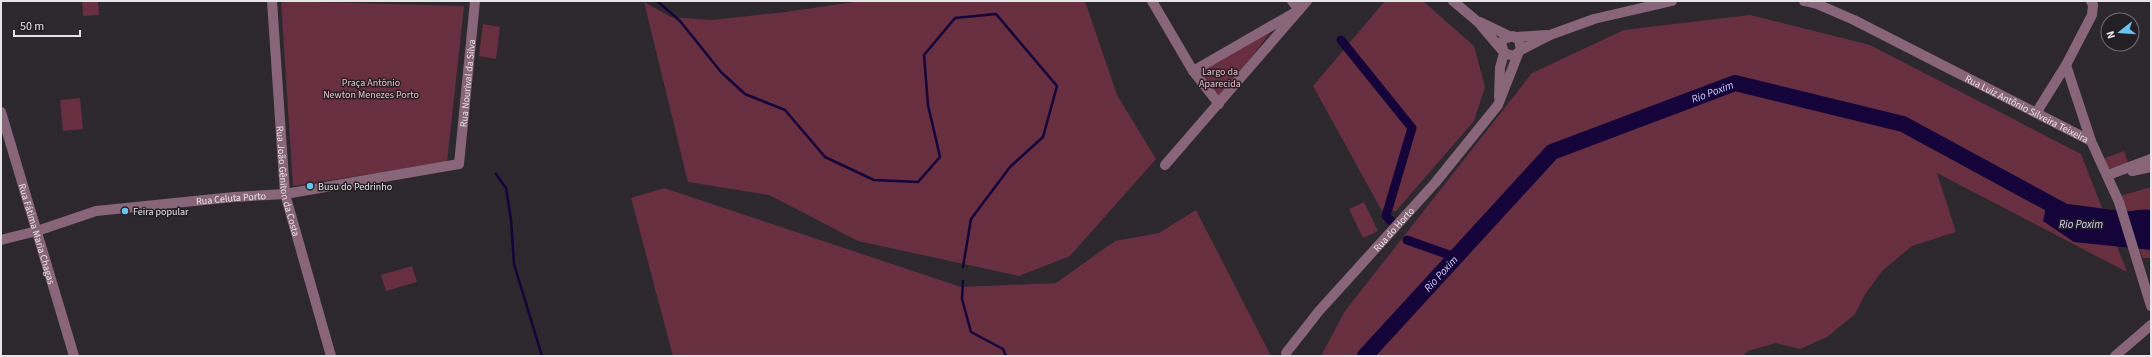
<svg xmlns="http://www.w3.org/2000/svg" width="2152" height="357" font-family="'Source Sans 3',sans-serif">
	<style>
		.green { fill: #672f40 }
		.water { fill: #14043a }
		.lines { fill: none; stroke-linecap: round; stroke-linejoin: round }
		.stream { stroke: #14043a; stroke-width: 2.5 }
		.canal { stroke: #14043a; stroke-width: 9 }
		.river { stroke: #14043a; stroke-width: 16 }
		.minor { stroke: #886578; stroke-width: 10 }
		.poi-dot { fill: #67c4ef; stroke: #241f24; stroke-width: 1.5 }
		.labels { text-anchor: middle; stroke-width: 3; stroke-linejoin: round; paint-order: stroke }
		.park-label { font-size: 10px; fill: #f1beca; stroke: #241f24 }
		.street-label { font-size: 10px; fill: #e7e4e8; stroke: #241f24 }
		.poi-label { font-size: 10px; fill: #e7e4e8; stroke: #241f24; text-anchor: start }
		.water-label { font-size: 11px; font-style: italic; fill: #d1cffa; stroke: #241f24 }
	</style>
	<rect width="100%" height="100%" fill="#2d282e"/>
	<g class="green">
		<polygon points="82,1 98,1 99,15 83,16"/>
		<polygon points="281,1 464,6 447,162 293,186"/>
		<polygon points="861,1 1085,1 1117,95 1156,159 1070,256 1019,276 858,241 769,195 688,182 644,2 671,17 712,20 785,12"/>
		<polygon points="1385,1 1423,1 1474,46 1485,87 1474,121 1396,211 1382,211 1313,86"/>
		<polygon points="1750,15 1870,45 2081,154 2127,272 1937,173 1956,232 1912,246 1882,271 1864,296 1855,314 1827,337 1800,349 1776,343 1748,351 1743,356 1321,356 1345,311 1532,73 1624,30"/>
		<polygon points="483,24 500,27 496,59 479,56"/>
		<polygon points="1273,29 1220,99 1198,73"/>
		<polygon points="80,98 83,129 63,131 60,100"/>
		<polygon points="2124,151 2128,163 2108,169 2105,158"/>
		<polygon points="2151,187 2151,258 2143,258 2117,197"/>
		<polygon points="664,188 961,287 1056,283 1115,241 1159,233 1196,210 1271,356 673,356 631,198"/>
		<polygon points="1364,202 1378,231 1363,238 1349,209"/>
		<polygon points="412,266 417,282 386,291 381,275"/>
	</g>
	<path class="water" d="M2047,203C2073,203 2098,209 2124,211C2133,212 2142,208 2151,210V250L2074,242L2043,221Z"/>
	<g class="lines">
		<g class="stream">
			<polyline points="657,1 680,21 721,72 745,94 785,110 825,157 874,180 918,182 940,157 928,105 924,55 955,18 996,14 1057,86 1043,137 1010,167 971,219 963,267"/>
			<polyline points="496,174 506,188 511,220 514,264 542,356"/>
			<polyline points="963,281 962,299 971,332 1003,349 1006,356"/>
		</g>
		<g class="canal">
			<polyline points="1341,40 1412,128 1386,216 1391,221"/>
			<polyline points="1407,240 1455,257"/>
		</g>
		<path class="river" id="s1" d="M1365,356L1552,152L1735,83L1903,124L2067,213"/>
		<g class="minor">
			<path id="s2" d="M272,1L285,194L331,356"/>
			<polyline points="1152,1 1193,71 1219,104"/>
			<polyline points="1453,1 1478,22 1501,49"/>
			<path id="s3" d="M1804,1L1817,4L1854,20L2091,141L2119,202L2151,306"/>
			<polyline points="1480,22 1509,36"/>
			<polyline points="1516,37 1546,35"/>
			<polyline points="1521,50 1519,40 1513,36 1504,39 1501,43 1504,53 1514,56 1521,50 1550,35 1594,19 1672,1"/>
			<polyline points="2066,65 2091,141"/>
			<polyline points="1193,71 1299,10 1292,1"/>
			<polyline points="1499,97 1500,68 1504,53"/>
			<path id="s4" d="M1,112L74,356"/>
			<polyline points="2036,113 2066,65 2092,15 2093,5 2091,1"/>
			<polyline points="1165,165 1307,1"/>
			<polyline points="2132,171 2151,167"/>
			<polyline points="2108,175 2151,159"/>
			<path id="s5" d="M1,240L37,231L96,211L234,197L285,194L459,164L475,1"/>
			<path id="s6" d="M1286,353L1319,311L1435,183L1498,105L1518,54"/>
			<polyline points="2115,356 2151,325"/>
		</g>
	</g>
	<g class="poi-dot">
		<circle cx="310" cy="186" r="4"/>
		<circle cx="125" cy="211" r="4"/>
	</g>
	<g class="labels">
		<g class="park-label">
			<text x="1220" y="75">Largo da<tspan x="1220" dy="12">Aparecida</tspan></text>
			<text x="371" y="86">Praça Antônio<tspan x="371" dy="12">Newton Menezes Porto</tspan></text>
		</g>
		<g class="street-label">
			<text dy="4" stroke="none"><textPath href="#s5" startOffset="547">Rua Nourival da Silva</textPath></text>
			<text dy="4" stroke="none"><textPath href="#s3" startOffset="248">Rua Luiz Antônio Silveira Teixeira</textPath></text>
			<text dy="4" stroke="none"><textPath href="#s2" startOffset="181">Rua João Gêniton da Costa</textPath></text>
			<text dy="4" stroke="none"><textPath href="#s5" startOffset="235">Rua Celuta Porto</textPath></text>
			<text dy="4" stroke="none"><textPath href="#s6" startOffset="164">Rua do Horto</textPath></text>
			<text dy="4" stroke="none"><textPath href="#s4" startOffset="127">Rua Fátima Maria Chagas</textPath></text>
		</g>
		<g class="poi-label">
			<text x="318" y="190">Busu do Pedrinho</text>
			<text x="133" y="215">Feira popular</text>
		</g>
		<g class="water-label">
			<text dy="4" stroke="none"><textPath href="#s1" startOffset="448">Rio Poxim</textPath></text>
			<text x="2081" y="228">Rio Poxim</text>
			<text dy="4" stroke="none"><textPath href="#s1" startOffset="112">Rio Poxim</textPath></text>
		</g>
	</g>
	<rect width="2152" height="357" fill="none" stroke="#e7e4e8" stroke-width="4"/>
	<g transform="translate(2120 32) rotate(253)"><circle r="19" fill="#241f24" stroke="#726e72"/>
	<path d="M0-3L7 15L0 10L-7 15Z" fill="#67c4ef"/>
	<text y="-6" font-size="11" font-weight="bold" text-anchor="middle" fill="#e7e4e8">N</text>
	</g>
	<path d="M14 30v6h66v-6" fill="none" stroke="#e7e4e8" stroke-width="2"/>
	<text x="20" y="30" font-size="12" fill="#e7e4e8" stroke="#241f24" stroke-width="3" paint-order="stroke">50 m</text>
</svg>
